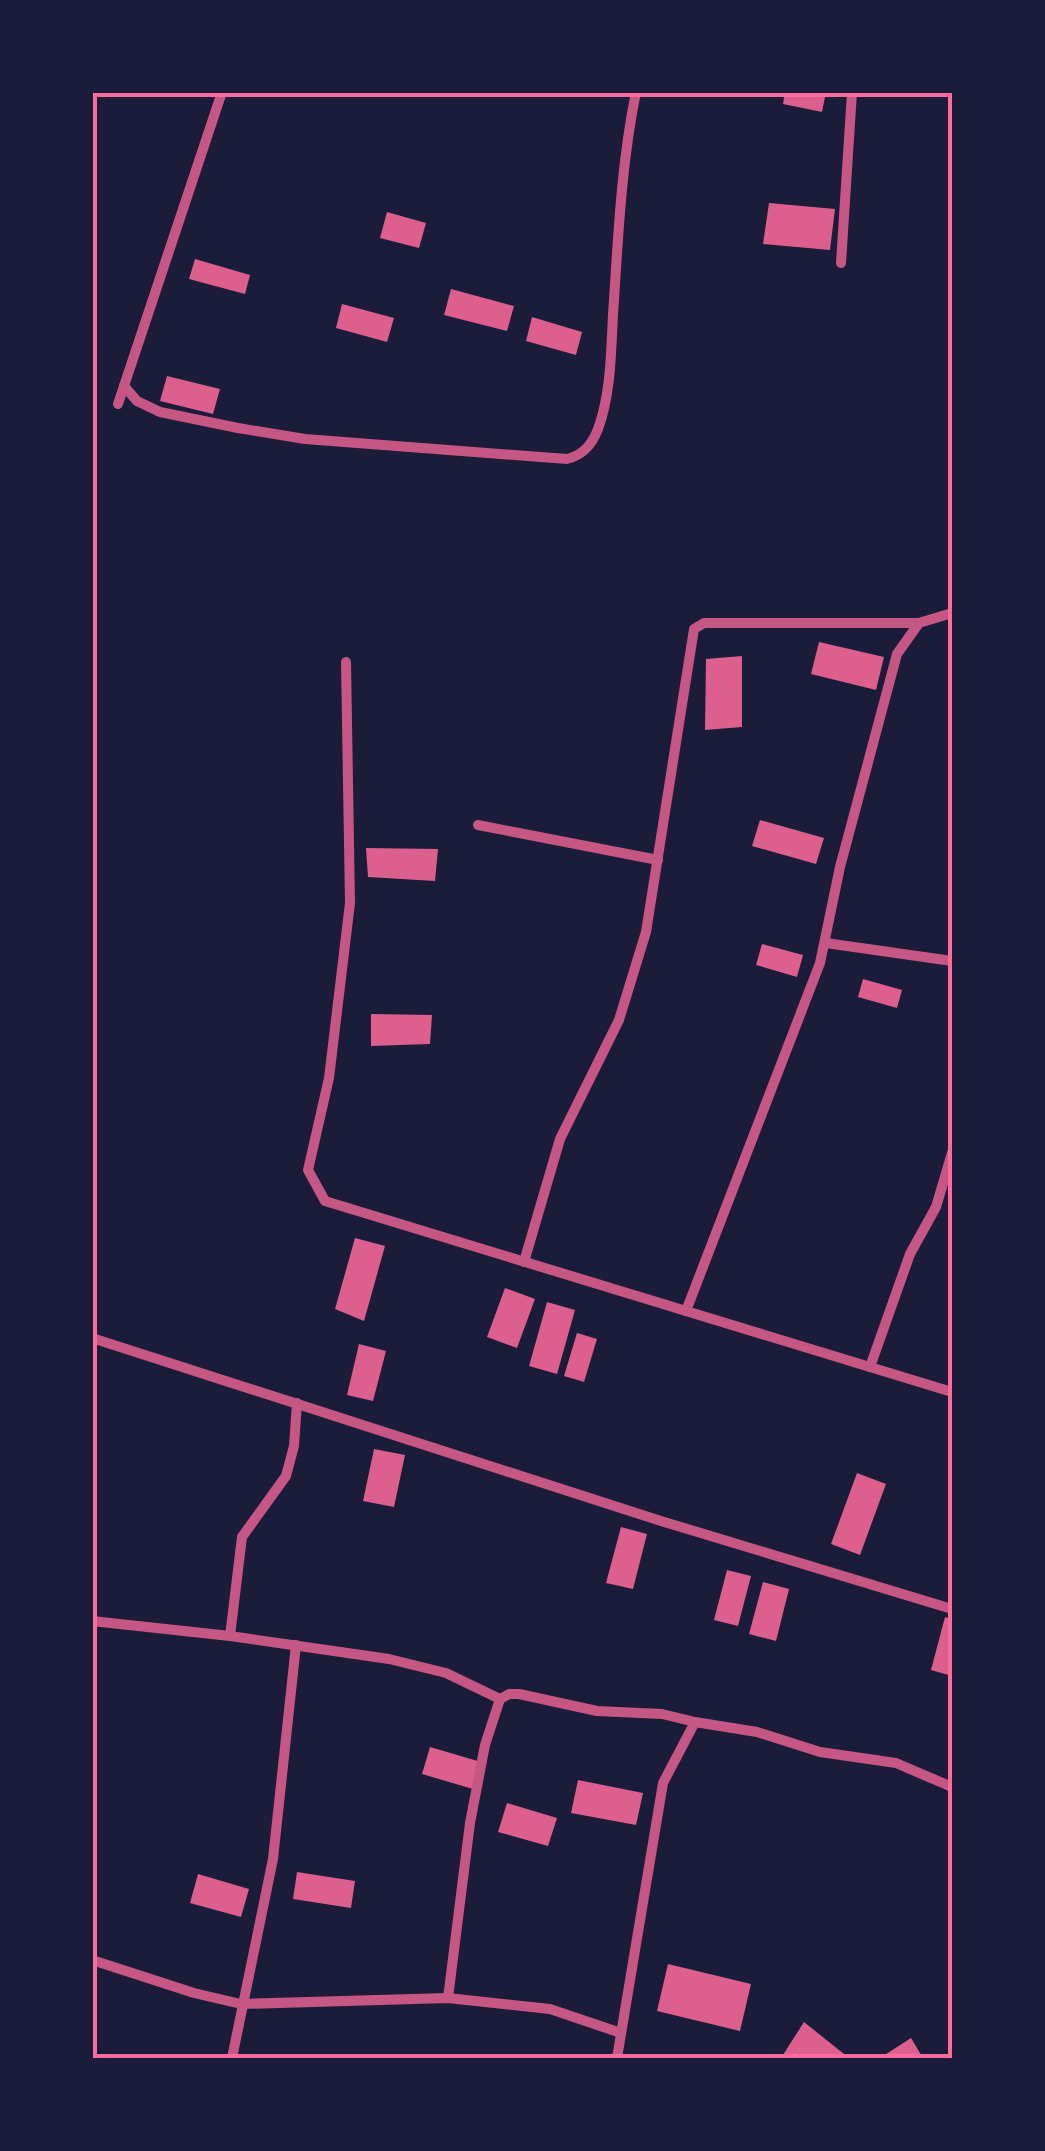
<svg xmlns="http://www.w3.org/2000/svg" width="1045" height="2151" font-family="Roboto,sans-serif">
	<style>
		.building { fill: #dd5f8e }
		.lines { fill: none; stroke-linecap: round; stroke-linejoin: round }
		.minor { stroke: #c65784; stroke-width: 10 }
		.neatline { fill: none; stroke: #ff6b9d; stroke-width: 4 }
	</style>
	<rect width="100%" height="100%" fill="#1b1b3a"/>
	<g class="building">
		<polygon points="785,92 826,92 822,112 783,104"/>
		<polygon points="769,203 835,209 830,250 763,244"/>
		<polygon points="387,212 426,223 419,248 380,238"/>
		<polygon points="195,259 250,275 245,294 189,279"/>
		<polygon points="451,289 514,306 507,331 444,315"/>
		<polygon points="342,304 394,318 387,342 336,328"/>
		<polygon points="532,317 582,332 576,355 526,341"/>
		<polygon points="167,376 220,389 213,414 160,401"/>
		<polygon points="819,642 884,657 876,690 811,674"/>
		<polygon points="742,656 742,727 705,730 706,659"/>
		<polygon points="760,820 824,838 816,864 752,846"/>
		<polygon points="366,848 438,849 435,881 368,877"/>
		<polygon points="762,944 803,955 797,977 756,965"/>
		<polygon points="863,979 902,990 897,1008 858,997"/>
		<polygon points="371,1014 432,1015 430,1044 371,1046"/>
		<polygon points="355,1238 385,1246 364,1321 335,1309"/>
		<polygon points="505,1288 535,1299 517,1348 487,1337"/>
		<polygon points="547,1302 575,1310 557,1374 529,1366"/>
		<polygon points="577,1333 597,1339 584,1382 564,1376"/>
		<polygon points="359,1344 386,1351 373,1401 347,1395"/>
		<polygon points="374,1449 405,1455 394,1507 363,1501"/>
		<polygon points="857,1473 886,1484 860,1555 831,1544"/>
		<polygon points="621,1527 647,1534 633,1589 606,1583"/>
		<polygon points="727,1570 751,1576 738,1626 714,1620"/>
		<polygon points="763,1582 789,1589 776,1641 749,1634"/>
		<polygon points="945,1617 952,1619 952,1676 931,1670"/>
		<polygon points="430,1747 481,1762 473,1789 422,1774"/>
		<polygon points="578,1780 643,1793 636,1825 571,1813"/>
		<polygon points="507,1803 557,1818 548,1846 498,1832"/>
		<polygon points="297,1872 355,1881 351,1908 293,1899"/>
		<polygon points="198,1874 249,1889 241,1917 190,1903"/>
		<polygon points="668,1964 751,1984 740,2031 657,2011"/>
		<polygon points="804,2022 844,2054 857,2058 781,2058"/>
		<polygon points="911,2038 923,2058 880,2058"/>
	</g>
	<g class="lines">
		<g class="minor">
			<polyline points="841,263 852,92"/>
			<path d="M124,386L137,401L160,412L238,428L305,439L567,459C583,455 592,445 598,429C611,394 611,351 613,315C618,240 621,165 636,92"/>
			<polyline points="118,404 222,92"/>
			<polyline points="346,662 350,903 329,1078 308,1170 325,1201 952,1392"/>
			<polyline points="478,825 658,860"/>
			<polyline points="826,943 952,961"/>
			<polyline points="524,1262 560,1139 619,1020 646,932 694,629 704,623 919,623"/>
			<polyline points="686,1311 820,963 840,867 897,654 919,623 952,613"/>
			<polyline points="92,1338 661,1521 952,1609"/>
			<polyline points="870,1367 910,1254 936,1207 952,1153"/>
			<polyline points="92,1621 230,1636 389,1659 446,1673 500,1699"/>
			<polyline points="230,1636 242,1537 286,1476 294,1446 297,1403"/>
			<polyline points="92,1960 194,1993 241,2004 448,1998 550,2009 621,2033"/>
			<polyline points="448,1998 470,1823 485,1745 500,1699 509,1694 519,1694 597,1711 662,1714 695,1722"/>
			<polyline points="232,2058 273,1859 296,1645"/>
			<polyline points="617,2058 663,1783 695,1722 757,1732 820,1752 896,1763 952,1787"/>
		</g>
	</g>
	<rect width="1045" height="2151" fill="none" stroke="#1b1b3a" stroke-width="190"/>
	<rect x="95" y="95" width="855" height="1961" class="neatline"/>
</svg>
